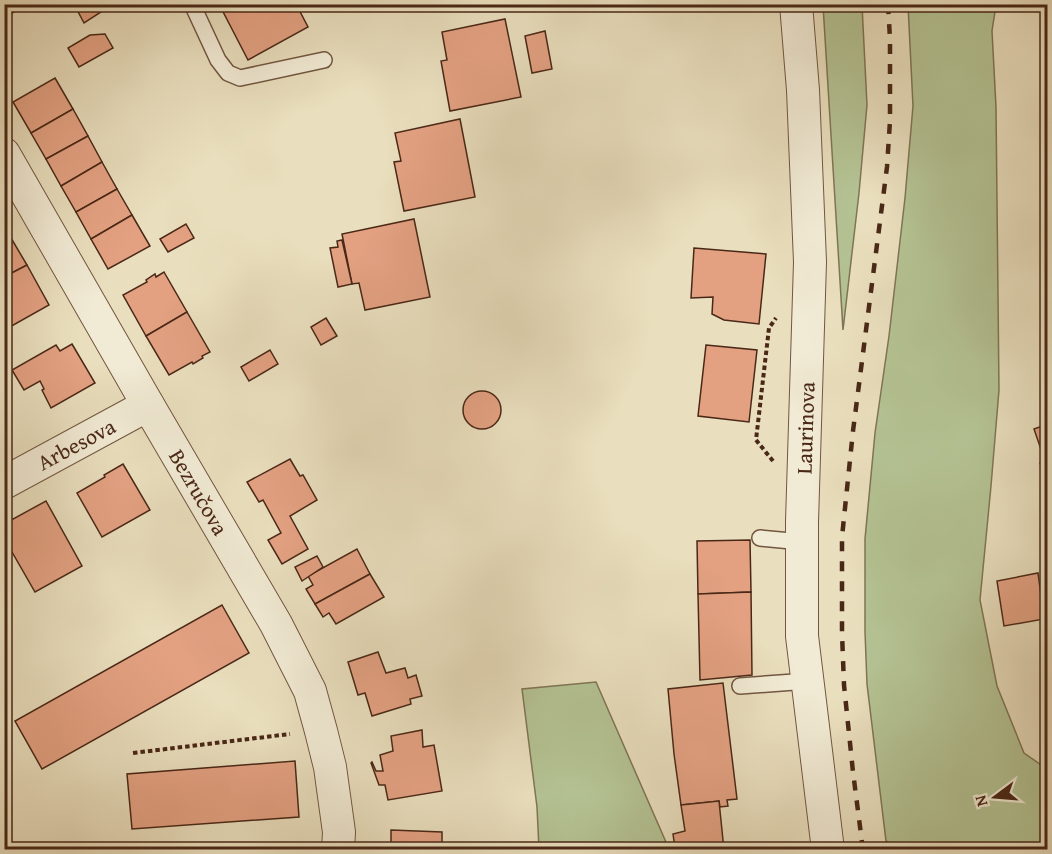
<svg xmlns="http://www.w3.org/2000/svg" width="1052" height="854" font-family="'Gentium Book Plus',serif">
	<style>
		.green { fill: #b4c293; stroke: #7f7555; stroke-width: 1.5 }
		.building { fill: #e3a182; stroke: #4a2817; stroke-width: 1.5 }
		.lines { fill: none; stroke-linecap: round; stroke-linejoin: round }
		.lane-casing { stroke: #725640; stroke-width: 18 }
		.street-casing { stroke: #725640; stroke-width: 34 }
		.path { stroke: #4a2817; stroke-width: 4; stroke-dasharray: 4.5 3; stroke-linecap: butt }
		.lane { stroke: #f1ead4; stroke-width: 15 }
		.street { stroke: #f1ead4; stroke-width: 32 }
		.rail { stroke: #4a2817; stroke-width: 4.5; stroke-dasharray: 10 10; stroke-linecap: butt }
		.labels { text-anchor: middle; stroke-width: 6; stroke-linejoin: round; paint-order: stroke }
		.street-label { font-size: 22px; fill: #4a2817; stroke: #f1ead4 }
	</style>
	<rect width="100%" height="100%" fill="#e9debd"/>
	<filter id="stains"><feTurbulence type="fractalNoise" baseFrequency=".00333" numOctaves="4"/><feColorMatrix values="0 0 0 0 .2 0 0 0 0 .09 0 0 0 0 .02 0 0 0 .5 -.17"/></filter>
	<radialGradient id="worn" r=".72"><stop offset=".6" stop-color="#630" stop-opacity="0"/><stop offset="1" stop-color="#630" stop-opacity=".3"/></radialGradient>
	<g class="green">
		<polygon points="823,5 862,5 867,105 859,193 843,330"/>
		<polygon points="908,5 996,5 992,31 996,107 999,390 991,486 980,600 997,686 1024,753 1047,769 1047,849 900,849 886,841 867,684 865,632 865,539 875,433 889,336 905,198 913,106"/>
		<polygon points="596,682 669,849 539,849 537,807 522,689"/>
	</g>
	<g class="building">
		<polygon points="4,4 10,4 14,12 4,18"/>
		<polygon points="74,4 97,4 101,12 84,23"/>
		<polygon points="219,4 296,4 308,27 248,60"/>
		<polygon points="496,4 528,4 497,10"/>
		<polygon points="505,19 521,97 450,111 441,61 447,60 442,32"/>
		<polygon points="545,31 552,69 532,73 525,36"/>
		<polygon points="105,34 113,48 79,67 68,48 90,35"/>
		<polygon points="55,78 73,109 31,133 13,102"/>
		<polygon points="73,109 88,136 46,159 31,133"/>
		<polygon points="460,119 475,197 404,211 394,162 401,161 395,133"/>
		<polygon points="88,136 102,162 61,186 46,159"/>
		<polygon points="102,162 117,189 76,212 61,186"/>
		<polygon points="117,189 132,215 91,239 76,212"/>
		<polygon points="132,215 150,246 108,269 91,239"/>
		<polygon points="414,219 430,297 365,310 359,283 352,284 342,234"/>
		<polygon points="186,224 194,238 168,252 160,239"/>
		<polygon points="4,226 11,238 4,242"/>
		<polygon points="11,238 27,265 4,277 4,242"/>
		<polygon points="342,240 352,284 338,287 330,248 338,247 337,241"/>
		<polygon points="694,248 766,254 759,324 724,320 712,314 713,297 691,298"/>
		<polygon points="27,265 49,305 8,328 4,323 4,277"/>
		<polygon points="164,272 187,312 146,336 123,295 147,282 146,280 155,274 156,277"/>
		<polygon points="187,312 210,352 202,356 203,358 193,364 192,362 169,375 146,336"/>
		<polygon points="326,318 337,336 321,345 311,327"/>
		<polygon points="72,344 95,383 51,408 42,390 44,389 40,381 24,390 12,370 56,345 60,351"/>
		<polygon points="706,345 757,350 749,422 698,416"/>
		<polygon points="270,350 278,364 249,381 241,367"/>
		<circle cx="482" cy="410" r="19"/>
		<polygon points="1048,424 1048,485 1040,463 1045,461 1034,429"/>
		<polygon points="290,459 300,476 303,475 317,500 290,516 308,549 282,564 268,540 281,533 263,500 259,502 247,482"/>
		<polygon points="123,464 150,510 102,537 77,493 105,477 104,475"/>
		<polygon points="46,501 82,566 35,592 4,538 4,524"/>
		<polygon points="750,540 751,592 698,594 697,541"/>
		<polygon points="357,549 370,574 315,604 306,589 313,585 308,576"/>
		<polygon points="317,556 323,567 302,581 295,567"/>
		<polygon points="1038,573 1044,619 1004,626 997,581"/>
		<polygon points="370,574 384,597 336,624 329,613 323,617 315,604"/>
		<polygon points="751,592 752,675 700,680 698,594"/>
		<polygon points="222,605 249,653 42,769 15,721"/>
		<polygon points="378,652 386,673 405,668 408,678 416,675 422,696 410,699 411,704 372,716 365,693 358,695 348,662"/>
		<polygon points="723,683 737,799 727,800 728,806 720,807 719,801 681,805 674,754 668,689"/>
		<polygon points="1048,702 1048,724 1041,704"/>
		<polygon points="422,730 423,747 434,745 442,791 388,800 385,785 379,785 371,763 372,762 376,771 383,771 380,755 393,751 391,736"/>
		<polygon points="295,761 299,817 132,829 127,774"/>
		<polygon points="719,801 724,850 686,850 686,848 675,848 673,834 685,831 681,805"/>
		<polygon points="391,830 442,832 442,850 391,850"/>
	</g>
	<g class="lines">
		<defs>
			<g id="lane">
				<polyline points="192,4 218,60 228,73 240,78 324,60"/>
				<polyline points="760,538 802,542"/>
				<polyline points="740,686 808,681"/>
			</g>
			<g id="street">
				<polyline points="796,4 803,90 810,262 802,522 802,636 828,850"/>
				<polyline points="4,154 148,405 276,624 310,691 321,731 330,767 339,832 338,850"/>
				<polyline points="4,483 148,405"/>
			</g>
		</defs>
		<use href="#lane" class="lane-casing"/>
		<use href="#street" class="street-casing"/>
		<g class="path">
			<polyline points="773,461 756,440 769,328 776,318"/>
			<polyline points="133,753 290,734"/>
		</g>
		<use href="#lane" class="lane"/>
		<use href="#street" class="street"/>
		<polyline class="rail" points="863,850 853,772 844,685 842,633 842,537 853,431 887,167 890,121 890,39 888,4"/>
	</g>
	<g class="labels">
		<g class="street-label">
			<text transform="translate(805 428) rotate(-88)" y="8">Laurinova</text>
			<text transform="translate(76 444) rotate(-28)" y="8">Arbesova</text>
			<text transform="translate(199 492) rotate(60)" y="8">Bezručova</text>
		</g>
	</g>
	<rect width="1052" height="854" fill="none" stroke="#e9debd" stroke-width="24"/>
	<rect x="6" y="6" width="1040" height="842" fill="none" stroke="#4a2817" stroke-width="3"/>
	<rect x="12" y="12" width="1028" height="830" fill="none" stroke="#4a2817" stroke-width="1.5"/>
	<g transform="translate(995 797) rotate(254)" stroke="#f1ead4" stroke-width="4.5" paint-order="stroke">
	<path d="M0-4.5L10 22L0 15L-10 22Z" fill="#4a2817"/>
	<text y="-9" font-size="16" font-weight="bold" text-anchor="middle" fill="#4a2817">N</text>
	</g>
	<rect width="100%" height="100%" filter="url(#stains)"/>
	<rect width="100%" height="100%" fill="url(#worn)"/>
</svg>
